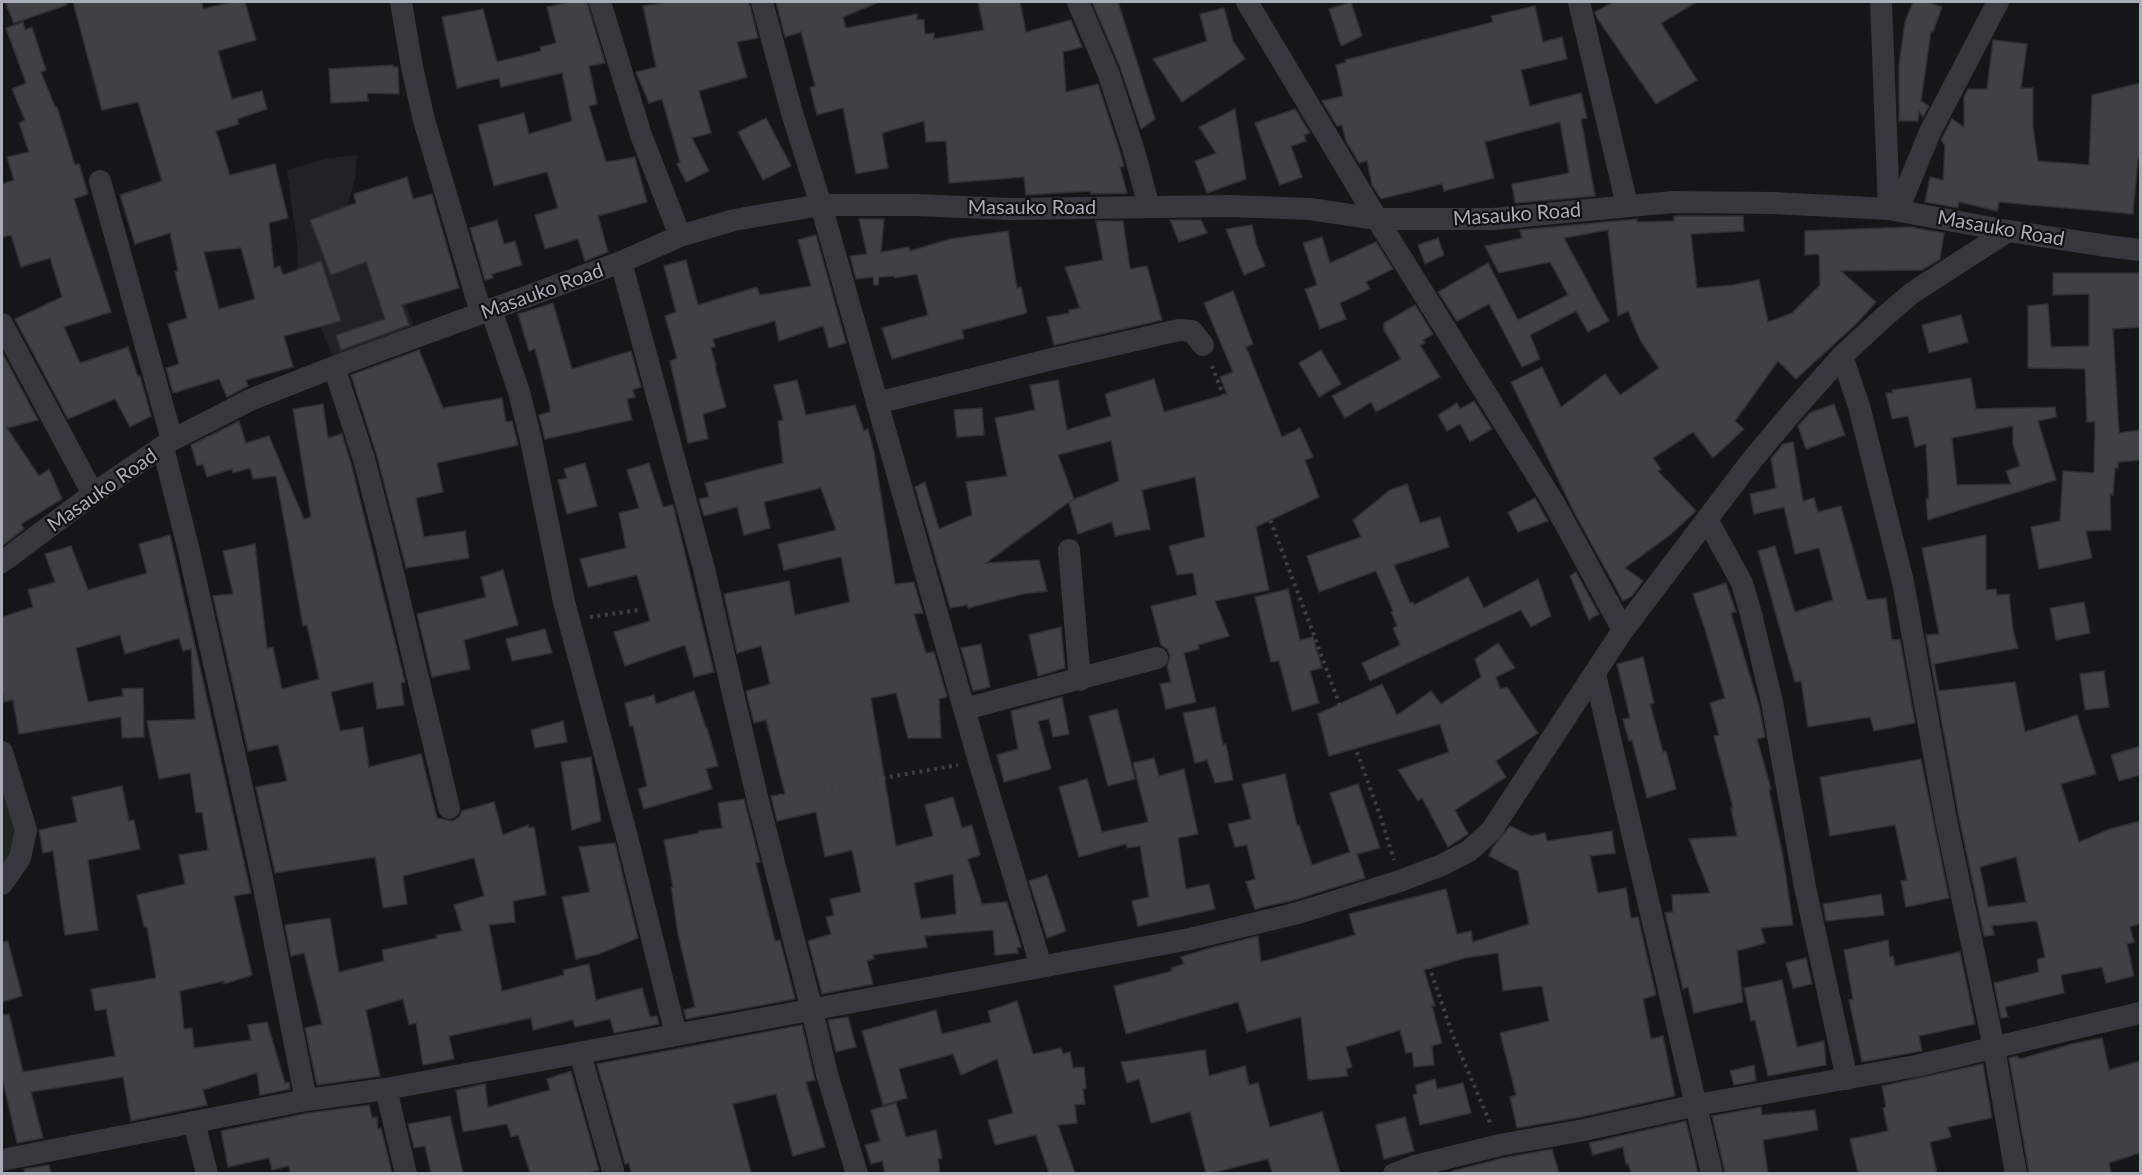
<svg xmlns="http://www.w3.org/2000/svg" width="2142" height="1175" font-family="Lato,sans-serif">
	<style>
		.built { fill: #222225 }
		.green { fill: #1e261f }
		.building { fill: #404145; stroke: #303034; stroke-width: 1.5; fill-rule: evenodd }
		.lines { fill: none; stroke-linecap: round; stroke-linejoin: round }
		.path { stroke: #3d3f44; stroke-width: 4; stroke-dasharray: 3 4.5; stroke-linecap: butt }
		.minor { stroke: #37383d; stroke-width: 22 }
		.labels { text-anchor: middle; stroke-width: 4.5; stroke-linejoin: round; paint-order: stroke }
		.street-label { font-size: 20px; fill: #a8adb8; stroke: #111113 }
	</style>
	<rect width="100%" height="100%" fill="#161618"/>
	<polygon class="built" points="357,155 355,179 348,203 384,260 390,260 414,327 333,356 297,274 298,250 287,170 329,158"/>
	<polygon class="green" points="2,774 18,824 16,847 2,867"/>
	<g class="building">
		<polygon points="5,2 67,2 67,5 14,23"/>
		<path d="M73,2H202L203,9L231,2H245L256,40L218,51L232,99L262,91L267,109L237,119L239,124L216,131L230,175L275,164L288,218L269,223L274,268L280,266L283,275L321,261L341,321L284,336L293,367L246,380L248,386L227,397L219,379L173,393L166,368L179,364L168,324L187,318L175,272L178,271L170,233L135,244L120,195L162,181L138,102L102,110ZM241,248L255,299L219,309L204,252Z"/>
		<polygon points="568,2 587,2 605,63 589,66 597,104 589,106 606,162 635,157 647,202 598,216 608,252 585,261 578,239 545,249 535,215 558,208 547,172 494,186 478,125 524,113 529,134 572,121 562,73 501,87 499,78 457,88 442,17 483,9 497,62 541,51 540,47 556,43 547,7"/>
		<polygon points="667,2 749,2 758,38 737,42 747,77 699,91 711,133 692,138 709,171 686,182 677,164 680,162 662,99 649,103 636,72 656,67 643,6"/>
		<polygon points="776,2 879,2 843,17 846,28 917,14 917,20 924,19 925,34 934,33 934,39 984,30 978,2 1020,2 1026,32 1071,20 1082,47 1063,52 1066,92 1098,84 1121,155 1124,166 1120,167 1127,193 1091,194 1091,191 1026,195 1024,177 949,183 946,141 926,142 924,121 882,133 888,168 856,174 843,108 817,115 810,87 815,86 801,32 785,37"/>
		<polygon points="1092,2 1118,2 1155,119 1141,129 1120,67"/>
		<polygon points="1351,2 1362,36 1341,46 1329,9"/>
		<polygon points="1613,2 1697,2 1661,23 1697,80 1656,104 1597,18 1595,12"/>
		<polygon points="1913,2 1927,2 1942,7 1933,32 1931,31 1921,101 1929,106 1923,117 1919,112 1918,121 1899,121 1899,65 1905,22"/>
		<polygon points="1535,6 1543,42 1562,37 1567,59 1521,70 1530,106 1581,93 1587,118 1581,119 1595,196 1515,203 1512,184 1569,173 1560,122 1485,142 1494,178 1444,191 1442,184 1381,199 1372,185 1367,161 1359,163 1346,141 1342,125 1337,126 1322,101 1343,96 1336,65 1346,62 1345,60 1493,22 1491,16"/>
		<polygon points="1224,8 1233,41 1245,59 1182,102 1153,59 1207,41 1200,14"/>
		<polygon points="23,22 25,30 32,27 46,70 41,72 55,107 57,107 75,165 79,164 88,194 74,199 111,312 64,327 80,363 128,347 138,377 140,376 151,416 130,427 115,399 68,419 15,319 62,297 50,258 21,267 11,235 2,238 2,184 14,180 7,157 29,152 19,123 25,120 12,89 26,83 6,28"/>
		<polygon points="1993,40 2027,44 2021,88 2033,88 2033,128 2038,161 2089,165 2092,95 2140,83 2140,160 2138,159 2133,214 1999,202 1997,211 1959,202 1958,208 1925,202 1930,177 1943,180 1945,145 1941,140 1942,138 1952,119 1964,127 1964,97 1968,89 1987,89"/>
		<polygon points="393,65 393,67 398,67 399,94 367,93 368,101 331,103 329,69"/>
		<polygon points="1235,109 1246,179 1207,193 1195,161 1216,153 1199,127"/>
		<polygon points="1295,109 1310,133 1304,135 1306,141 1291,146 1302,177 1280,185 1255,123"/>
		<polygon points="766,118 791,166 763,180 738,132"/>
		<polygon points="407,177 413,199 432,194 459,288 402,305 409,325 341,350 336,335 385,319 366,262 331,275 310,220 356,203 354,194"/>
		<polygon points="1674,216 1743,216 1744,231 1691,234 1697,288 1733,285 1759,280 1768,322 1792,313 1820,285 1819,254 1805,255 1805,231 1910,227 1944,233 1940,259 1922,270 1841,271 1876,302 1856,324 1796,379 1778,361 1735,421 1744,429 1713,458 1693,432 1653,458 1661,469 1658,471 1696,511 1671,534 1625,568 1643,581 1632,596 1623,601 1574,512 1511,382 1542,367 1561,407 1605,374 1620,395 1659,368 1640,340 1628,311 1618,316 1608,230 1564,238 1609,321 1588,332 1576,311 1530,335 1540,359 1522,367 1489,304 1457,321 1438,292 1488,263 1518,320 1568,295 1550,262 1499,273 1485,246 1522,238 1520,230 1637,219 1637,222 1674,221"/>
		<polygon points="859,219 884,219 881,252 909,247 910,251 950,239 1008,231 1017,288 1021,287 1027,313 962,330 964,338 892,359 882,328 928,315 917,274 895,278 894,276 879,277 878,285 874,285 873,277 856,279 850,256 867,254"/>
		<polygon points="497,220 504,244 515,241 522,265 492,274 493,278 485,280 470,228"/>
		<polygon points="1170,220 1201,220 1207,233 1179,242"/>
		<polygon points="1096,221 1123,221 1130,269 1147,266 1162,320 1054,345 1047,317 1069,313 1069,310 1080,308 1065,267 1103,260"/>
		<polygon points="1252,225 1256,243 1265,266 1244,275 1226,229"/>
		<polygon points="816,235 846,343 829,348 823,326 779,341 775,321 713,339 715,347 711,348 716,366 715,366 726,407 703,414 708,439 688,443 670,361 677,358 665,316 676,312 664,266 686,260 698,305 757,287 760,295 811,286 798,240"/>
		<polygon points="1322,237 1330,263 1376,242 1393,269 1366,282 1370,289 1340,303 1346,319 1320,329 1305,289 1317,285 1303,243"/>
		<polygon points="1438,238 1444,255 1425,264 1418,245"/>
		<polygon points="2053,273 2140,273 2140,327 2113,329 2119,433 2140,430 2140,460 2118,462 2118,468 2115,468 2113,495 2110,494 2111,530 2086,531 2092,558 2039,569 2031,527 2060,521 2063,471 2094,473 2095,422 2087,422 2085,369 2028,368 2028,306 2048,304 2051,347 2089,346 2089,294 2053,295"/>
		<path d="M1233,291L1253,344L1246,347L1282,437L1300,428L1313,457L1305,460L1319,497L1256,527L1269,590L1215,601L1229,636L1198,645L1199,649L1184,653L1196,702L1166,709L1160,684L1171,682L1167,667L1170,655L1167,649L1161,645L1151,606L1197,595L1193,573L1177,575L1169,546L1205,537L1195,477L1142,490L1150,529L1115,536L1112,522L1078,534L1069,502L986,563L1039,560L1047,591L1023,594L968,608L967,605L950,608L915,487L925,482L939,529L972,515L966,482L1007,476L995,418L1035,410L1030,385L1058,380L1067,430L1111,416L1105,394L1154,379L1164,412L1227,394L1220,377L1233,372L1204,303ZM1111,441L1119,481L1070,501L1074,499L1058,455Z"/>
		<polygon points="553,303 572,369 631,351 641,387 633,390 635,397 627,399 632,420 545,439 539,415 550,412 550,407 535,349 529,351 518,314"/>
		<polygon points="1415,305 1433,334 1423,340 1425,343 1420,345 1440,377 1376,412 1371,402 1345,418 1332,396 1401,359 1384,330 1384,323"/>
		<polygon points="1961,315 1968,342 1929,353 1922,325"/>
		<polygon points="419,350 443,408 502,398 506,422 512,421 518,445 437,463 443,492 416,498 424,537 465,531 469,558 406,568 377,456 351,375"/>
		<polygon points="1321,350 1341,384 1319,397 1299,363"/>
		<polygon points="2,352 38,420 7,428 39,476 49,469 62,499 21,524 24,529 2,546"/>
		<path d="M1971,378L1976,409L2055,407L2056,417L2038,421L2056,480L1928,520L1926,499H1929L1926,444L1915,447L1908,416L1892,419L1886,393H1893L1892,390ZM2013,426V445L2020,466L2006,471L2011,484L1957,485L1952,438Z"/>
		<path d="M797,380L806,415L855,405L864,431L868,429L874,452L895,584L914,582L923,613L914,614L926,653L934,652L947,697L939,699L941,738H908L896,693L871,698L896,846L933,836L925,805L953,797L962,828L972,825L980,855L968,859L982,904L1007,902L1021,947L1017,948L1018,953L995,955L993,930L925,936L927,947L873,955L874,959L867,961L873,984L822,994L808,941L831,934L826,917L834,915L830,899L861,892L852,850L825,857L816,812L777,821L771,796L785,794L766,720L754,723L746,691L770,684L761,646L737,653L724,594L789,581L795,615L850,602L841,557L784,570L778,544L836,530L821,488L764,502L770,528L744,535L737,507L704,516L699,499L709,497L705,483L783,463L778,421L783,420L774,385ZM953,874L956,914L921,919L914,883Z"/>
		<polygon points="1474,401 1492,429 1470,442 1460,424 1447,431 1438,415 1457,403 1460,409"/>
		<polygon points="323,404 328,438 342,434 351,463 405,682 401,683 404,705 377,709 373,682 331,692 340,731 363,727 369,767 421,754 437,818 453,821 459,817 462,811 494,802 503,835 528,825 529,828 534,827 546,895 513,901 515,922 489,925 502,991 564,975 563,970 589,964 596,1000 642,988 650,1017 657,1016 659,1024 614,1033 610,1019 575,1027 573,1020 533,1030 531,1018 449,1036 454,1059 423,1065 416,1023 409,1025 403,999 366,1010 380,1076 317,1085 305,1028 322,1024 304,953 291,956 285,925 330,918 339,972 384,961 382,950 437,938 436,935 462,931 454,905 484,896 474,858 403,876 407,904 383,908 375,857 275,873 256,787 287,781 278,745 248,751 213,596 233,594 223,551 255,544 267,648 273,647 282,689 319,679 307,625 303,626 276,476 253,479 250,468 233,473 232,469 207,477 203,464 197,466 191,445 239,421 246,443 269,436 304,519 311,517 293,409"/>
		<polygon points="1834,404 1845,435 1806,449 1798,426 1810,413"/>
		<polygon points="982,408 984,435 957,437 954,410"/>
		<polygon points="1793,442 1803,501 1814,498 1818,512 1841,506 1867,600 1886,598 1892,640 1900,639 1915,723 1874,731 1870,717 1808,727 1801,681 1795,682 1758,551 1775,546 1795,612 1833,600 1819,548 1795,554 1784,507 1754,514 1750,494 1776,488 1771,459 1783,444"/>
		<polygon points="585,463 597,506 567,514 558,480 567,478 564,469"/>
		<polygon points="649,463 663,507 673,505 714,672 694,677 685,645 625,666 614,632 650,621 637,575 588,587 580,559 626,548 619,513 639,508 627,470"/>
		<polygon points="1407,484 1420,523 1440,517 1449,547 1394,565 1410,603 1413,602 1414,605 1468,577 1484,608 1538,579 1551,616 1531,627 1521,610 1370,681 1362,663 1400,645 1393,628 1397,626 1391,612 1393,611 1376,571 1319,592 1307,556 1361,537 1353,520 1390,490"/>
		<polygon points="1535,498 1548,521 1518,532 1508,512"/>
		<polygon points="170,535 251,893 234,896 252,975 224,984 224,981 180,991 184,1029 192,1028 194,1048 251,1040 248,1025 267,1022 285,1083 289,1082 290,1089 260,1095 257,1073 203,1090 207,1105 131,1121 123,1077 31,1092 43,1138 17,1143 2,1077 2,1015 9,1014 23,1072 115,1056 106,1009 95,1011 91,989 156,978 147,927 144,927 137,895 185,884 179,855 208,850 202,812 196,813 190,773 159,779 147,721 195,719 191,649 183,651 179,638 125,654 120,635 76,648 88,702 123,696 122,689 143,688 144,737 122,738 121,717 19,734 13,700 4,702 2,690 2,617 33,607 28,590 55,582 45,554 71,546 88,590 147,573 139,544"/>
		<path d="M1986,535V590L1996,589L1997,595L2009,594L2013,630L2018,648L1934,664L1939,691L2015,682L2025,732L2077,715L2096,774L2061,784L2079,842L2110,829L2140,821V924L2130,927L2134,942L2127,944L2134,976L2106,983L2102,967L2061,975L2064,993L2005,1007L2008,1017L2001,1018L1994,983L2039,972L2037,959L2045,957L2037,921L1992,926L1994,935L1984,936L1959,817L1926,635L1939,634L1922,548ZM2016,857L2026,902L1988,907L1980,867Z"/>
		<polygon points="503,570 518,625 464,640 470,669 432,677 417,614 486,597 481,577"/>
		<polygon points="1576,572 1599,614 1589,620 1570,576"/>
		<polygon points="1726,583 1736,612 1731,613 1759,706 1765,737 1757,739 1771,789 1769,790 1783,857 1793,925 1761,928 1765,943 1737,951 1743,1002 1694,1013 1688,987 1683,989 1665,913 1673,912 1672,895 1710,893 1689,839 1737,836 1731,808 1733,808 1714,736 1719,735 1710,703 1725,698 1705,629 1693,594"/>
		<polygon points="1288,589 1300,640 1313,637 1322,668 1310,671 1319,703 1292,711 1279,661 1271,662 1255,597"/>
		<polygon points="2084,602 2090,633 2056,640 2050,608"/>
		<polygon points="1061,627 1065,668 1038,676 1029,635"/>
		<polygon points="545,629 552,653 512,661 506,639"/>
		<polygon points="1498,643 1515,668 1496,677 1500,689 1507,687 1538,733 1496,761 1506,777 1455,810 1468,834 1448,847 1422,798 1418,801 1398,770 1449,752 1440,724 1329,756 1318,714 1382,684 1397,715 1431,691 1441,704 1481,677 1475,659"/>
		<polygon points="981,644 990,687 973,691 961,648"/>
		<polygon points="1643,657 1654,703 1650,704 1663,752 1666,751 1676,789 1647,798 1632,740 1629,741 1623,719 1630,718 1617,664"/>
		<polygon points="2104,671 2109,707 2085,710 2080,674"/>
		<polygon points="694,691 706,728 707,728 718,766 706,769 712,789 644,809 638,789 647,786 633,726 630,726 625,703 654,695 656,704"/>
		<polygon points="1062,697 1069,734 1053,737 1049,719 1038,721 1051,769 1004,782 997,755 1018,749 1011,711"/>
		<polygon points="1215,707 1223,745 1226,744 1233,780 1215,783 1207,760 1195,763 1183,713"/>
		<polygon points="1117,709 1135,779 1108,786 1089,716"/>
		<polygon points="563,721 567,742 535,748 531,730"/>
		<polygon points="2140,746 2140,775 2119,781 2111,755"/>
		<polygon points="591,757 601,821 572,830 561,762"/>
		<polygon points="1154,758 1159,776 1184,769 1198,834 1178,838 1186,889 1209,884 1215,909 1138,926 1132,901 1149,897 1140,846 1127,848 1126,844 1079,857 1059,787 1087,779 1102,832 1148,822 1133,763"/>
		<polygon points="1921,759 1949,898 1906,907 1901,881 1907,880 1895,825 1830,836 1820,777"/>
		<polygon points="1285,774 1297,826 1299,825 1312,865 1350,852 1330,793 1358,784 1380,848 1357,854 1365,878 1294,900 1255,909 1246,882 1255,879 1247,845 1235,847 1228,824 1251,819 1242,784"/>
		<polygon points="122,786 129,821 134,820 140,849 88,860 98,930 65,935 53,851 43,853 39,830 77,822 72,797"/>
		<polygon points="744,799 760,862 756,863 775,941 780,940 795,999 686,1019 684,1010 695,1007 678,934 671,887 673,887 664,840 699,833 699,831 722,828 718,803"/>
		<polygon points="1510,826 1531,836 1545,833 1547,841 1612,831 1615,853 1590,856 1598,893 1626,888 1631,918 1638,917 1656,995 1643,999 1651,1039 1663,1036 1675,1096 1581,1117 1517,1128 1510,1097 1516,1095 1500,1033 1549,1021 1542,986 1503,991 1498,953 1465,958 1424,970 1435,1006 1432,1006 1442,1043 1432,1046 1434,1065 1414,1067 1412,1052 1406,1053 1400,1030 1346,1047 1352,1067 1346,1069 1348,1076 1308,1080 1301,1017 1247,1032 1238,1002 1126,1034 1114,986 1172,971 1171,968 1184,964 1181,957 1210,948 1258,936 1261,962 1355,935 1349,914 1446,889 1457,934 1471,931 1473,942 1529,924 1518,871 1489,856 1493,847"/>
		<polygon points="615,843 638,938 599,954 576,959 562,897 590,892 579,847"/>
		<polygon points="1047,875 1066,931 1047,938 1029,881"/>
		<polygon points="1881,894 1884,915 1826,921 1823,904"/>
		<polygon points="1888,940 1890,957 1893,956 1895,966 1960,952 1975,1024 1919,1036 1922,1051 1862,1062 1849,1000 1853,999 1844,950"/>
		<polygon points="8,941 22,996 2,1002 2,942"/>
		<polygon points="1806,958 1812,984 1793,988 1786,963"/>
		<polygon points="1782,980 1797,1047 1824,1041 1826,1065 1768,1076 1755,1020 1751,1021 1744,988"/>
		<polygon points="1017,1001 1033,1054 1061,1048 1063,1054 1070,1052 1073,1068 1084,1067 1086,1088 1083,1089 1085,1104 1075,1105 1077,1123 1058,1125 1075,1173 1049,1173 1036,1135 995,1145 988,1120 1013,1113 997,1059 961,1075 953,1054 899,1069 907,1098 883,1105 862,1031 936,1010 942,1034 991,1022 988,1011"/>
		<polygon points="848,1017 856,1047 836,1052 828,1020"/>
		<polygon points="802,1025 815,1080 806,1082 825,1147 793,1156 776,1094 733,1104 751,1173 631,1173 629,1163 625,1164 597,1064"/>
		<polygon points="2102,1038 2109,1070 2140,1061 2140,1153 2109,1163 2111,1173 2029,1173 2009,1058 2017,1056 2020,1059 2072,1044"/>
		<polygon points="1205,1050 1209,1076 1245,1066 1249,1085 1258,1083 1270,1127 1322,1112 1340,1173 1272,1173 1268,1159 1212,1173 1206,1173 1190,1112 1151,1123 1139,1079 1127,1083 1121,1062"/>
		<polygon points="1983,1064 1992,1118 1948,1127 1951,1137 1930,1142 1937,1173 1858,1173 1850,1139 1888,1131 1883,1108 1886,1107 1882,1086"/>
		<polygon points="1754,1065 1756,1081 1734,1085 1730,1071"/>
		<polygon points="571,1071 599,1170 587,1173 530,1173 518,1135 511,1137 507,1124 463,1132 456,1090 485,1084 488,1107 550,1090 547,1079"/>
		<polygon points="1435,1079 1437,1089 1463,1083 1471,1113 1420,1125 1413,1095 1417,1094 1416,1085"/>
		<polygon points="896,1103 906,1137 936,1130 942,1158 938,1159 940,1173 885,1173 882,1161 871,1164 865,1145 880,1141 871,1110"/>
		<polygon points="369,1105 372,1118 377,1117 378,1129 381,1128 392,1173 290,1173 289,1166 272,1170 269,1158 228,1167 221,1131 308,1113"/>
		<polygon points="1761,1107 1762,1115 1815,1110 1818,1130 1763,1140 1768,1173 1725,1173 1712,1116"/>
		<polygon points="450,1116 463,1173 431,1173 425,1146 414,1148 408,1124"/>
		<polygon points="1405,1117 1414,1151 1384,1159 1376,1125"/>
		<polygon points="1686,1121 1698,1173 1631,1173 1628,1163 1626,1164 1623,1147 1593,1155 1589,1143"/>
		<polygon points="1552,1149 1559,1173 1452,1173 1452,1171 1503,1158"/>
		<polygon points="49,1165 51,1173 25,1173 24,1169"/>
	</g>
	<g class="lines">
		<g class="path">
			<polyline points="1212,366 1315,638 1380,815 1394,860"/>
			<polyline points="590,617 638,610"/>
			<polyline points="779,796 958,765"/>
			<polyline points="1407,902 1453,1036 1491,1125"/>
		</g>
		<g class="minor">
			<polyline points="401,2 412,67 424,120 481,313"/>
			<polyline points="600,2 641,135 680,236"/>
			<polyline points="762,2 792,113 821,205 979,761 1041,966"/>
			<polyline points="1078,2 1108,72 1134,151 1149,207"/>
			<polyline points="1247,2 1377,219 1554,503 1623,630"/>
			<polyline points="1579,2 1627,205"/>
			<polyline points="1881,2 1889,209"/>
			<polyline points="100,181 172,440"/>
			<polyline points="1898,210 1930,132 1998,2"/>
			<polyline points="621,262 704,569 758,801 812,1010 827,1074 857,1174"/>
			<polyline points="491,309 519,392 531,440 564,602 627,837 676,1035"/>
			<polyline points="2,324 93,494"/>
			<polyline points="1842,356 1859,406 1903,582 1946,820 1994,1048 2016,1174"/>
			<polyline points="334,367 364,459 387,548 449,808"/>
			<polyline points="877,403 1048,360 1179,330 1192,331 1203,345"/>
			<polyline points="163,447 189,551 261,873 306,1100"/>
			<polyline points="1708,521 1742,583 1751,614 1772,702 1805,887 1847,1079"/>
			<polyline points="1069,550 1080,680"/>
			<polyline points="2,562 93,494 172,440 250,400 334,367 621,262 680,236 734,220 821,205 915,205 1009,209 1228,206 1310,209 1377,219 1493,219 1673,202 1775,203 1889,209 2008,231 2107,246 2140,250"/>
			<polyline points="1595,674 1712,1174"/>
			<polyline points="965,709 1157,658"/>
			<polyline points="2,752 26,830 20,858 2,884"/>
			<polyline points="580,1053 614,1174"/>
			<polyline points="386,1089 406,1174"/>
			<polyline points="194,1122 207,1174"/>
			<polyline points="2,1160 306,1100 386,1089 1190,939 1298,913 1400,881 1442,865 1469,851 1491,831 1623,630 1752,460 1794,410 1842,356 1884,317 1912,293 2008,231"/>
			<polyline points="1394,1174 1415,1166 1500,1145 1584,1130 1697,1105 1916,1066 2140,1013"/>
		</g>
	</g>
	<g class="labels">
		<g class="street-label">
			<text x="1032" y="214">Masauko Road</text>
			<text transform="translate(1517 214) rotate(-4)" y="7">Masauko Road</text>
			<text transform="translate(2001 228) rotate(10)" y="7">Masauko Road</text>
			<text transform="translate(542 291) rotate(-20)" y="7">Masauko Road</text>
			<text transform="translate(102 490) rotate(-35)" y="7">Masauko Road</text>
		</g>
	</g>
	<rect width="2142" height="1175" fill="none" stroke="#a8adb8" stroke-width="6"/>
</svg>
